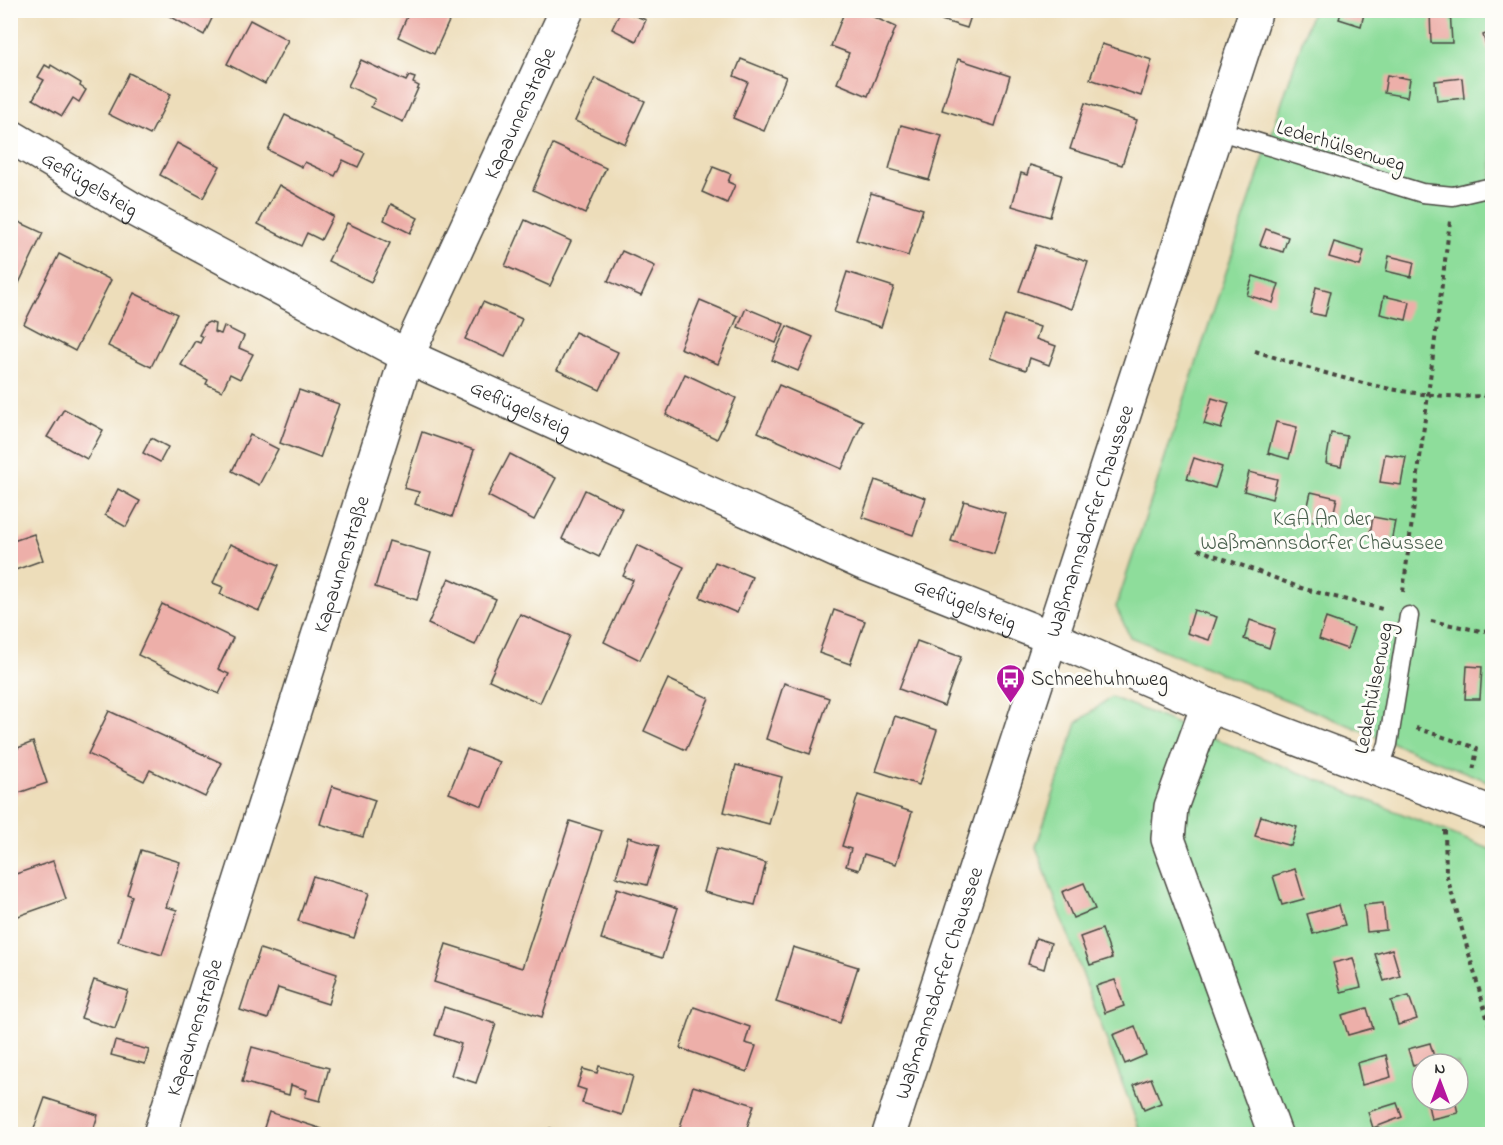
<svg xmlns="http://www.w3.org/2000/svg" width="1503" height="1145" font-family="'Indie Flower',sans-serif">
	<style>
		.green { fill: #8edd9b; stroke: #5c8463; stroke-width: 1.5; fill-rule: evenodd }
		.building { fill: #edafa9 }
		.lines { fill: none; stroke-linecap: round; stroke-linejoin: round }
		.service-casing { stroke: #484640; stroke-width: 21 }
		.minor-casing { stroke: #484640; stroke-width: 36 }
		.tertiary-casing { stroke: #484640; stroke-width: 36 }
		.path { stroke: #484640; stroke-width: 4; stroke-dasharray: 4.5 4.5; stroke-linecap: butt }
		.service { stroke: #fff; stroke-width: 18 }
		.minor { stroke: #fff; stroke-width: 33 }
		.tertiary { stroke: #fff; stroke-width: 33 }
		.labels { text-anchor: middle; stroke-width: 6; stroke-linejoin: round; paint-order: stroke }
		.street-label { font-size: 21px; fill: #2b2b2b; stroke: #fdfcf7 }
		.park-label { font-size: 21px; fill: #49604d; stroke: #fdfcf7 }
		.poi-label { font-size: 21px; fill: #2b2b2b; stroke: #fdfcf7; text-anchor: start }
	</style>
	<rect width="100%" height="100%" fill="#fdfcf7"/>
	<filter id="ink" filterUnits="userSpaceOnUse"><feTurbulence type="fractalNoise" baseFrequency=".0167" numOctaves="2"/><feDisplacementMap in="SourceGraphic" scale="12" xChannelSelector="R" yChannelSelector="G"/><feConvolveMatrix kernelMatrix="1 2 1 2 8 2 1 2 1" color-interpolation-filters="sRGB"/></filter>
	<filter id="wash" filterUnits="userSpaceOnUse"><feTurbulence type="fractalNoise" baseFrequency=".008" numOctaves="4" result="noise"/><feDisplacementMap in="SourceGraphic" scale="24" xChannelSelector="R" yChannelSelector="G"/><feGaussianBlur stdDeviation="1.35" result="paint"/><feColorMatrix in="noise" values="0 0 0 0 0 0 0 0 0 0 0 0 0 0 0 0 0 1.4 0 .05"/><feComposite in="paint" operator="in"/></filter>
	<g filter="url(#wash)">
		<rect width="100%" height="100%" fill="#edddba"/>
		<g class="green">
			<polygon points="1312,11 1492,11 1492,783 1130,637 1116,607"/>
			<path d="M1111,697L1492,850V1134H1141L1036,847L1077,723ZM1422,1064H1458V1100H1422Z"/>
		</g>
		<g id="blocks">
			<g class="building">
				<polygon points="163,10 216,10 204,35 162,12"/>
				<polygon points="410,10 435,10 450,19 434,54 398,37"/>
				<polygon points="621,10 646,20 636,41 612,29"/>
				<polygon points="845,10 858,10 896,27 868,96 837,83 849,53 831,46"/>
				<polygon points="923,10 973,10 967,28 922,14"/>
				<polygon points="1342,10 1365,10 1361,26 1339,19"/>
				<polygon points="1430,10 1450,10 1452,43 1431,43"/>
				<polygon points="250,20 288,40 265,84 227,64"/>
				<polygon points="1492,32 1492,50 1488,51 1483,35"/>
				<polygon points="1102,44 1152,60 1141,96 1090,79"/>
				<polygon points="741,59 786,77 764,131 733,118 748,82 734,76"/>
				<polygon points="958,59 1010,76 995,126 942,110"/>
				<polygon points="361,60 406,81 409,76 415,78 413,83 419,86 403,122 371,107 375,99 348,86"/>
				<polygon points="45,65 50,68 51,65 81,83 80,86 86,90 79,102 73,98 62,116 33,99 44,80 38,77"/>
				<polygon points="129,73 171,94 150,135 108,114"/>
				<polygon points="1387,75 1410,79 1407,97 1384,93"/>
				<polygon points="595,78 645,101 625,144 575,121"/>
				<polygon points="1462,78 1464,98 1437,101 1435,81"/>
				<polygon points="1085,103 1137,120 1122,165 1070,149"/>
				<polygon points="285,115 365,153 358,167 343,160 335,176 305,162 302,167 268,150"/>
				<polygon points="901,125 942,136 929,180 889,169"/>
				<polygon points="177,143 220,166 203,198 160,175"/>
				<polygon points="553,144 606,168 585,214 533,190"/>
				<polygon points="1030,165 1062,175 1050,217 1012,206 1021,173 1027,175"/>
				<polygon points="713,167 731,174 728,182 735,185 727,203 702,192"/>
				<polygon points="279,185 333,216 321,240 307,233 301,246 258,224"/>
				<polygon points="871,193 923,209 908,256 856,240"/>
				<polygon points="391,204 418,218 410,233 384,220"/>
				<polygon points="10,218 43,233 10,302"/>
				<polygon points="525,220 571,241 550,286 505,266"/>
				<polygon points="347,223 390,243 371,282 328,261"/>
				<polygon points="1266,229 1288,237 1283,252 1260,245"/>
				<polygon points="1334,242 1364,251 1360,266 1329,257"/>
				<polygon points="1036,245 1088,262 1072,309 1019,291"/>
				<polygon points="622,251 655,266 641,296 608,281"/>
				<polygon points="59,254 111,280 75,351 24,324"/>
				<polygon points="1389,256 1414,262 1411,277 1386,271"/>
				<polygon points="847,272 894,287 881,327 834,312"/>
				<polygon points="1253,276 1279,284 1273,303 1247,295"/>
				<polygon points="1316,287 1331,291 1325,316 1310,313"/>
				<polygon points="134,293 177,314 151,367 108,346"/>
				<polygon points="1384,296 1410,302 1406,320 1380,314"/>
				<polygon points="700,300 738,316 718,364 680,348"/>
				<polygon points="483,302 522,319 505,357 465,339"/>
				<polygon points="746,308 784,324 776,343 738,327"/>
				<polygon points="1005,315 1040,327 1036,339 1056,346 1049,365 1030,358 1026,370 990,358"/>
				<polygon points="209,322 215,324 214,332 221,334 224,326 244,336 239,348 253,354 240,379 230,374 222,391 206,384 208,380 181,365 195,341 200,343 203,337 199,335 205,324"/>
				<polygon points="787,326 813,337 798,371 772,360"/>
				<polygon points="575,332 618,352 600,390 557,370"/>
				<polygon points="685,374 736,398 717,439 666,415"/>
				<polygon points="779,385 863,421 842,469 758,432"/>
				<polygon points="299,390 339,404 320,458 280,443"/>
				<polygon points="1212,398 1229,403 1221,429 1204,424"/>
				<polygon points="64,409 103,430 87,459 47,437"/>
				<polygon points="1276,422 1297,427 1289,459 1268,453"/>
				<polygon points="422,432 474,450 452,517 415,504 419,492 404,488"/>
				<polygon points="1331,433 1347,436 1341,466 1326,463"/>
				<polygon points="250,435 278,449 259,485 232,471"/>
				<polygon points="151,438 168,447 160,462 143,453"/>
				<polygon points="510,454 556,478 534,520 488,496"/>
				<polygon points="1385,454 1406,457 1401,485 1380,482"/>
				<polygon points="1194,458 1222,467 1215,488 1187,479"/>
				<polygon points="1249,472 1277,479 1272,499 1244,491"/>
				<polygon points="875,480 926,498 913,535 862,517"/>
				<polygon points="118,489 140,501 126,527 105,515"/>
				<polygon points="585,490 622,508 599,557 562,539"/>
				<polygon points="1311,492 1337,498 1331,525 1305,519"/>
				<polygon points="964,501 1006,514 994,554 951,541"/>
				<polygon points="1373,517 1395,521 1391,543 1369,539"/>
				<polygon points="34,534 43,560 10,572 10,542"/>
				<polygon points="389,541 431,553 417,600 375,587"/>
				<polygon points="230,544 279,565 259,611 220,594 223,587 213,583"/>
				<polygon points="637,545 684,567 640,660 604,642 633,580 623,576"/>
				<polygon points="715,562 752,577 737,613 700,597"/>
				<polygon points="449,578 496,599 475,645 428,624"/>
				<polygon points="162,604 233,638 218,669 229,674 219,694 138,655"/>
				<polygon points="834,610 865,621 850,664 819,653"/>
				<polygon points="1194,610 1217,617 1209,640 1187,633"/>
				<polygon points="520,614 570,636 540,703 489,680"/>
				<polygon points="1326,618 1354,628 1347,649 1319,639"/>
				<polygon points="1250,620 1275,629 1269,648 1244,639"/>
				<polygon points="917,641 961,657 944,706 899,689"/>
				<polygon points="1467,666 1482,667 1480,699 1465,699"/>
				<polygon points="668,679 709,698 686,750 644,731"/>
				<polygon points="784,683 829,698 810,754 766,739"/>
				<polygon points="109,711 222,763 205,797 150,770 144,781 88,754"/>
				<polygon points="895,716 937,730 919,785 876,771"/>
				<polygon points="33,742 47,783 10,796 10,751"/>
				<polygon points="467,749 500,762 482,806 449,793"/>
				<polygon points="736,765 782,777 769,824 724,812"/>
				<polygon points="332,786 375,800 363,837 320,824"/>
				<polygon points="858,795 912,812 896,864 864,854 859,870 846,866 851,849 842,846"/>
				<polygon points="1261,816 1297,827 1291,846 1255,836"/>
				<polygon points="570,821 602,831 542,1017 434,982 446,944 522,968"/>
				<polygon points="628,837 659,846 647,885 616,877"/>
				<polygon points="716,849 766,863 755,905 704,892"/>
				<polygon points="141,850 180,862 166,907 177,910 162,955 118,941 132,896 127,894"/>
				<polygon points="53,861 66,899 10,919 10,876"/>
				<polygon points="1295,869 1304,899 1282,905 1273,876"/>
				<polygon points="313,876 369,893 354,938 298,921"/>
				<polygon points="1084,883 1095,909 1073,918 1062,892"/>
				<polygon points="617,888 678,908 662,958 601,939"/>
				<polygon points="1383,903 1386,930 1367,932 1364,905"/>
				<polygon points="1339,905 1345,925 1313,934 1307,914"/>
				<polygon points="1102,929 1112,958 1090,965 1080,937"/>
				<polygon points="1036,938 1051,943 1044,969 1028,964"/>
				<polygon points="793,947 858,967 840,1023 776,1002"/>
				<polygon points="260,949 337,974 328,1004 278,988 268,1019 240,1010"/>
				<polygon points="1392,949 1400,976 1384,981 1375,954"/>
				<polygon points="1353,958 1361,987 1341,992 1333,963"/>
				<polygon points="94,980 128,991 115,1029 81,1018"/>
				<polygon points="1115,980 1124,1006 1105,1013 1096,986"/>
				<polygon points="1409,996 1417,1019 1398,1025 1391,1001"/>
				<polygon points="444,1007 496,1024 476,1083 451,1075 461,1044 435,1035"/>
				<polygon points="694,1007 750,1027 745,1043 756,1046 747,1072 680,1048"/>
				<polygon points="1367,1008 1373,1028 1348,1035 1342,1015"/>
				<polygon points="1135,1026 1146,1055 1125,1064 1113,1035"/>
				<polygon points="115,1041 149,1050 145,1064 111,1055"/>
				<polygon points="1430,1043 1435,1060 1413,1066 1408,1049"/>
				<polygon points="252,1047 329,1068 320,1101 305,1097 307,1090 291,1085 289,1095 242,1082"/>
				<polygon points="1386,1055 1391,1077 1362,1085 1357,1063"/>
				<polygon points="599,1066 633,1076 622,1115 582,1103 586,1090 577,1087 583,1069 597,1073"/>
				<polygon points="1151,1078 1161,1103 1144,1110 1134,1085"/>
				<polygon points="693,1086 754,1105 745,1134 694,1134 679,1130"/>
				<polygon points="45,1098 98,1115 92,1134 32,1134"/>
				<polygon points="1427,1100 1455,1100 1458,1113 1431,1119"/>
				<polygon points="1397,1103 1402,1117 1373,1128 1368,1112"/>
				<polygon points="269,1112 322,1129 320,1134 262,1134"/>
				<polygon points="550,1128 570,1134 547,1134"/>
			</g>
		</g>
	</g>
	<g filter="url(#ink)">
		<use href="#blocks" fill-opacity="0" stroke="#484640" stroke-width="1.5"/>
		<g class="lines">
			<defs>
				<g id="service">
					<polyline points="1217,130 1422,193 1453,196 1492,187"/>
					<polyline points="1380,768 1388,744 1409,616"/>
				</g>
				<g id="minor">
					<path id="s1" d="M10,136L129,207L407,356L863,563L1050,637L1208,705L1492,813"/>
					<polyline points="1208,705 1171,807 1168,839 1275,1134"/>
					<path id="s2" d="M160,1134L407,356L567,10"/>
				</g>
				<g id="tertiary">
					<path id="s3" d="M889,1134L1256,10"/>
				</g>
			</defs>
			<use href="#service" class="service-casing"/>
			<use href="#minor" class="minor-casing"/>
			<use href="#tertiary" class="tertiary-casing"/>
			<g class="path">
				<path d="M1255,351C1330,375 1412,403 1492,395"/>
				<polyline points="1198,549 1304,589 1386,610"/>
				<polyline points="1403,592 1450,221"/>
				<polyline points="1431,621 1481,631 1492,630"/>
				<polyline points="1416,728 1477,748 1473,772"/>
				<polyline points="1445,830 1446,873 1492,1035"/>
			</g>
			<use href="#service" class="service"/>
			<use href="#minor" class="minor"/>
			<use href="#tertiary" class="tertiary"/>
		</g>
	</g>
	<defs>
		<symbol id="bus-pin" viewBox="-11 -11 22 30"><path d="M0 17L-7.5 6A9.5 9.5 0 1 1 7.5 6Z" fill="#b5179e" stroke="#fdfcf7"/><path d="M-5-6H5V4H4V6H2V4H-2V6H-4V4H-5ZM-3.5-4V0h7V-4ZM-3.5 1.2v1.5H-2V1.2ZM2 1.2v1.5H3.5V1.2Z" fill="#fff"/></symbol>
	</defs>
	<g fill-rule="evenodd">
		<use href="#bus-pin" x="994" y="662" width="33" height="45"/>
	</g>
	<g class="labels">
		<g class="street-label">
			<text dy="7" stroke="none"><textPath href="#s2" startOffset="1084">Kapaunenstraße</textPath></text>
			<text transform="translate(1341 145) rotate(17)" y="7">Lederhülsenweg</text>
			<text dy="7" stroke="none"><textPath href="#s1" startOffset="93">Geflügelsteig</textPath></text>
			<text dy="7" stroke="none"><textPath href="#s1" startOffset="579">Geflügelsteig</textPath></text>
			<text dy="7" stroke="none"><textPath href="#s3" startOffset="645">Waßmannsdorfer Chaussee</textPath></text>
			<text dy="7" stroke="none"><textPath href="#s2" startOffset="598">Kapaunenstraße</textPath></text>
			<text dy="7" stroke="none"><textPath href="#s1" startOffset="1065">Geflügelsteig</textPath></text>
			<text transform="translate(1373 688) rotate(-79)" y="7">Lederhülsenweg</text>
			<text dy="7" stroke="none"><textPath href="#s3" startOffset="159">Waßmannsdorfer Chaussee</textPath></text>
			<text dy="7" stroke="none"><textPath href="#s2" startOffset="112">Kapaunenstraße</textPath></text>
		</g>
		<g class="park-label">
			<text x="1322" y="525">KGA An der<tspan x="1322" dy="24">Waßmannsdorfer Chaussee</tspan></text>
		</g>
		<g class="poi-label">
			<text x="1031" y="685">Schneehuhnweg</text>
		</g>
	</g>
	<rect width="1503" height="1145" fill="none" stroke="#fdfcf7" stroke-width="36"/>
	<g transform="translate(1440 1082)"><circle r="28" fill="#fdfcf7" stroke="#a9a8a5" stroke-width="1.5"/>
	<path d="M0-4.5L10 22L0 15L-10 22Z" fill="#b5179e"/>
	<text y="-9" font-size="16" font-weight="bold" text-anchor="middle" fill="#2b2b2b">N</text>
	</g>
</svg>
